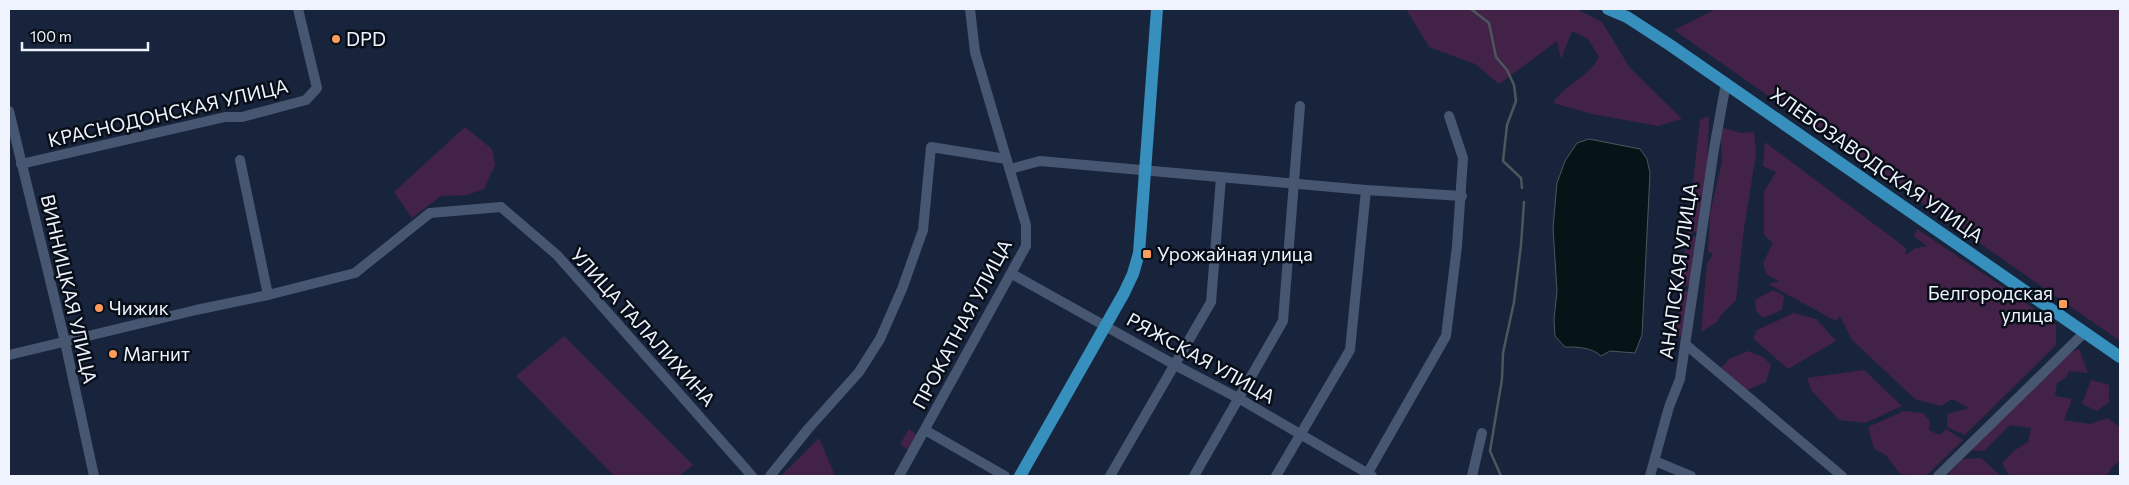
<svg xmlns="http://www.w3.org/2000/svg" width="2129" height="485" font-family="Commissioner,sans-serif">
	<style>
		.green { fill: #432248 }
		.water { fill: #051416; stroke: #4b575b }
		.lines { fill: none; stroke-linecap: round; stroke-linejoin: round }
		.stream { stroke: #4b575b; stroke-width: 2.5 }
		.minor { stroke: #475671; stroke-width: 10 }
		.major { stroke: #368fbd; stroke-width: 12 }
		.poi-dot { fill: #ff9b5a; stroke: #080e18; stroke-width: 2 }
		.labels { text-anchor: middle; stroke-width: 5; stroke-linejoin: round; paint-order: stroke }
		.poi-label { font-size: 19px; fill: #eef3fd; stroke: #080e18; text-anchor: start }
		.street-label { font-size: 19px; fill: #eef3fd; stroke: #080e18 }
	</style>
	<rect width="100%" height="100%" fill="#18243c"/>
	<g class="green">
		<path d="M1406,9H1576L1602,22L1630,68L1682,119L1658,126L1592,114L1553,103C1565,84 1589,77 1599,57L1588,39L1572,31L1561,59L1557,41L1499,84L1475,64L1429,47Z"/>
		<polygon points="1716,9 2120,9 2120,341 1674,30"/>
		<polygon points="1709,116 1707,170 1697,231 1687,235 1700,120"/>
		<polygon points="465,127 492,149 495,165 484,189 467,195 441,196 412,218 394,192"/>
		<polygon points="1720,127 1741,133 1754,132 1756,154 1743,235 1736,300 1721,315 1717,322 1701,332 1707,263 1713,254 1708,251 1710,213 1722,162"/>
		<polygon points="1765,142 1906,248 1905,255 1916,248 1927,246 1914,236 1917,229 2015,295 2056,325 2056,345 1965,435 1947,427 1947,414 1969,408 1952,399 1941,406 1915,399 1852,340 1840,316 1836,321 1768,284 1779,281 1767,275 1763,263 1773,243 1764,235 1764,192 1776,172 1763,166"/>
		<polygon points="1696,236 1690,285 1681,288 1686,238"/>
		<polygon points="1691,290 1685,335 1675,338 1682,291"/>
		<polygon points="1773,290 1784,296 1782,310 1763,318 1756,311 1755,300"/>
		<polygon points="1794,313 1816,319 1836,341 1788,369 1753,338 1757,330"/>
		<polygon points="564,336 693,465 679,476 614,476 516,376"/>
		<polygon points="2079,349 2088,373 2069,371 2066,377 2057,383 2055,396 2072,399 2064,420 2091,424 2107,418 2120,427 2120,461 2112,467 2107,476 2009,476 2002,463 2015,450 2028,442 2031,428 2010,425 1984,451 1970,450 2065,355"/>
		<polygon points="1748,351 1763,357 1771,365 1766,382 1745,391 1721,368 1729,359"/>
		<polygon points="1864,370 1902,406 1865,423 1839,420 1812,391 1807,378"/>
		<polygon points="2091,380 2109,385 2109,402 2097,411 2082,404"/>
		<polygon points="1904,411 1923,413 1930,421 1929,430 1939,435 1946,429 1963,440 1926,476 1900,474 1886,455 1874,449 1868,427"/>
		<polygon points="909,429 917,435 908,450 900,444"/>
		<polygon points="819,438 835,476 781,476"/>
		<polygon points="1981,458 2001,476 1946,476 1963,459"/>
	</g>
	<path class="water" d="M1589,139L1640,149L1647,159L1650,173L1642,335L1635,353L1610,351L1601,356C1591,347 1577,347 1565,347L1555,336L1554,319L1557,291L1553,228L1557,183L1565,161L1577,143Z"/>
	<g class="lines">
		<g class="stream">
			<polyline points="1471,9 1489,23 1496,57 1507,70 1514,85 1516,101 1507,125 1503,161 1521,178 1522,188"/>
			<polyline points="1501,476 1490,451 1502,379 1503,353 1514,302 1521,245 1524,202"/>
		</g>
		<g class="minor">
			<polyline points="9,111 65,342 94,476"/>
			<polyline points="240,160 268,295"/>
			<polyline points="21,164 225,117 242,117 306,100 317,88 298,9"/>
			<polyline points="1010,169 1040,161 1366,190 1462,196"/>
			<polyline points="1012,274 1175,365 1240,399 1372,476"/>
			<polyline points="1685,344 1842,476"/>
			<polyline points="9,355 196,310 268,295 355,273 430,213 501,207 557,255 752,476"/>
			<polyline points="925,430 1005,476"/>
			<polyline points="1655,461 1691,476"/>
			<polyline points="770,476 808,429 859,372 880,339 902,289 923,230 931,147 1006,159"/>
			<polyline points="899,476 1026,246 1026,225 975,52 970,9"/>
			<polyline points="1110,476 1211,302 1221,178"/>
			<polyline points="1194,476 1283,321 1300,106"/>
			<polyline points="1276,476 1350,350 1366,190"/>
			<polyline points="1366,476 1446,336 1457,246 1463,158 1449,116"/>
			<polyline points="1472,476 1482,433"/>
			<polyline points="1650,476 1669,407 1680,379 1714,149 1726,83"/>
			<polyline points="1938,476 2085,332"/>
		</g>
		<g class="major">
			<polyline points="1608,9 1627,17 1670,45 2120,357"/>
			<polyline points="1020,476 1124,293 1133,274 1139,253 1157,9"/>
		</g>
	</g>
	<g class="poi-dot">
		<circle cx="336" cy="39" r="5"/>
		<rect x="1142" y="249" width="10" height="10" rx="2.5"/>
		<rect x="2058" y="299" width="10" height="10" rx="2.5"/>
		<circle cx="99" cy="308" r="5"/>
		<circle cx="113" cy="354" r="5"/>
	</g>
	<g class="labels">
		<g class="poi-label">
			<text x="346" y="46">DPD</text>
			<text x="1157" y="261">Урожайная улица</text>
			<text x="2053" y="300" text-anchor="end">Белгородская<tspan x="2053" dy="22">улица</tspan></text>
			<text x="109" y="315">Чижик</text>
			<text x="123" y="361">Магнит</text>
		</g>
		<g class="street-label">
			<text transform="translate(168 113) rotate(-13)" y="7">КРАСНОДОНСКАЯ УЛИЦА</text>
			<text transform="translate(1877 165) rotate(35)" y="7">ХЛЕБОЗАВОДСКАЯ УЛИЦА</text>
			<text transform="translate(1678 271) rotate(-82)" y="7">АНАПСКАЯ УЛИЦА</text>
			<text transform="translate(69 289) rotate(77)" y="7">ВИННИЦКАЯ УЛИЦА</text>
			<text transform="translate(962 324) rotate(-62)" y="7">ПРОКАТНАЯ УЛИЦА</text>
			<text transform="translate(643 327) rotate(48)" y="7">УЛИЦА ТАЛАЛИХИНА</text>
			<text transform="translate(1201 358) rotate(29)" y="7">РЯЖСКАЯ УЛИЦА</text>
		</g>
	</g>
	<rect width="2129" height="485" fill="none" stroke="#eef3fd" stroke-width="20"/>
	<path d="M22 42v8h126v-8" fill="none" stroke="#eef3fd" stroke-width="2.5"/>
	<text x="30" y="42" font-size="15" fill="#eef3fd" stroke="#080e18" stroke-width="4" paint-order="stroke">100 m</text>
</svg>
